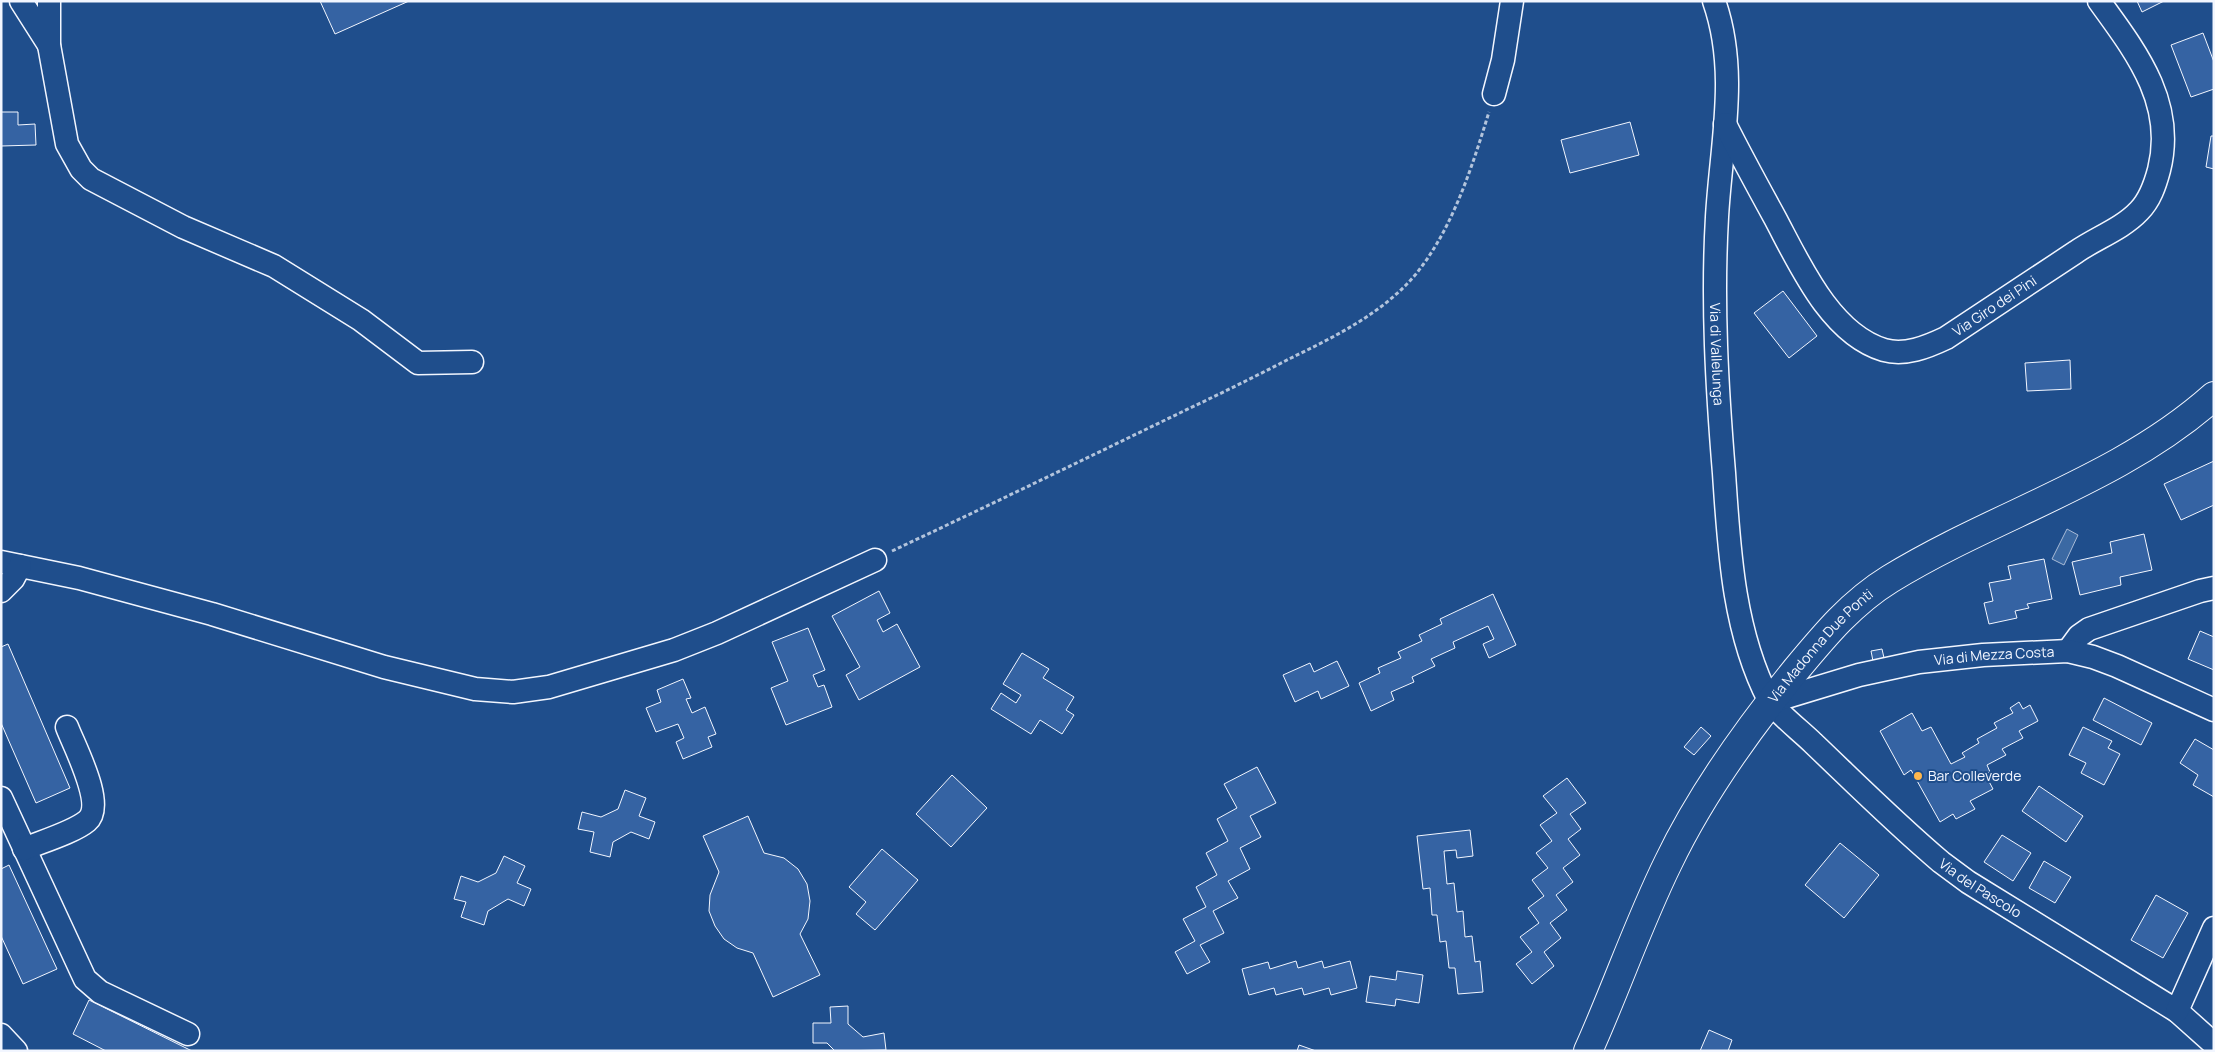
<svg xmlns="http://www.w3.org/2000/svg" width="2215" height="1052" font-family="Manrope,sans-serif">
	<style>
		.water { fill: #3b69a3; stroke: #a8bbd7 }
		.building { fill: #3563a3; stroke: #f2f6ff }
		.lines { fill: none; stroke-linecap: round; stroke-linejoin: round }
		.minor-casing { stroke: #f2f6ff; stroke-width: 25 }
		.major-casing { stroke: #f2f6ff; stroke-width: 30 }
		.path { stroke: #b3c4dc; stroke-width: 3; stroke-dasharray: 4 2.5; stroke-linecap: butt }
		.minor { stroke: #1f4e8c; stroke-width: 22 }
		.major { stroke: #1f4e8c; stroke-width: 28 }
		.poi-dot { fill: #ffb74d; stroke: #1f4e8c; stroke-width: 2 }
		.labels { text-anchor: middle; stroke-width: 4; stroke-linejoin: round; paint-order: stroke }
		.street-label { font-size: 14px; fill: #f2f6ff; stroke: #1f4e8c }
		.poi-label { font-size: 14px; fill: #f2f6ff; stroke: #1f4e8c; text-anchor: start }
	</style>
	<rect width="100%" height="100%" fill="#1f4e8c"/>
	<polygon class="water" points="2067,529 2078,535 2064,565 2052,559"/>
	<g class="building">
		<polygon points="320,1 409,1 335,34"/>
		<polygon points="2137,1 2164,1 2142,12"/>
		<polygon points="2203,33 2214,62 2214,89 2191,97 2171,45"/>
		<polygon points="1,112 18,112 18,125 35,124 36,145 1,146"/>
		<polygon points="1630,122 1639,155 1570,173 1561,140"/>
		<polygon points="2211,136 2214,136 2214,169 2206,167"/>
		<polygon points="1783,291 1817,336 1789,358 1754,313"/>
		<polygon points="2070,360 2071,389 2027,391 2025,363"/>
		<polygon points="2214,461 2214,505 2181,520 2164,484"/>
		<polygon points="2144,534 2152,570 2120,577 2121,585 2080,595 2072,562 2112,553 2110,542"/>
		<polygon points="2044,559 2052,599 2027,604 2029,608 2015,611 2017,618 1989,624 1984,603 1993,601 1989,583 2011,579 2008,566"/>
		<polygon points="879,591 890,613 877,620 883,632 897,624 920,667 859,700 846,675 860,667 832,616"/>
		<polygon points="1493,594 1516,645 1489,658 1483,644 1494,639 1488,626 1453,642 1455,648 1431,659 1435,666 1412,677 1414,682 1391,692 1394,700 1371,711 1359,683 1380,673 1378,668 1401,658 1398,652 1422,641 1419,635 1442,624 1440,619"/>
		<polygon points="808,628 825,670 813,675 818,687 824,685 832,707 786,725 771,688 788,681 772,642"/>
		<polygon points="2200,631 2214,637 2214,670 2188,659"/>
		<polygon points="8,644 70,788 36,803 1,723 1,647"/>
		<polygon points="1882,649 1884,658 1873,661 1871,651"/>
		<polygon points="1022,653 1049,669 1043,678 1074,697 1066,710 1074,715 1062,734 1040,720 1031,734 991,709 1001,693 1016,703 1021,695 1003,684"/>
		<polygon points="1337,661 1349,686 1321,699 1318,691 1295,702 1283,675 1310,663 1314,672"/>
		<polygon points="683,679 691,698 686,699 692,713 705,707 716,734 708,737 712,747 683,759 676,742 684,738 678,724 656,732 646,708 661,702 657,690"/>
		<polygon points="2104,698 2152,723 2141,745 2093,720"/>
		<polygon points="2019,702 2023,709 2030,705 2038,721 2019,731 2023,738 2002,749 2006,755 1987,765 1990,772 1985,774 1993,789 1970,801 1975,809 1956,819 1953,814 1940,822 1911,770 1904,775 1880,731 1912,713 1922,731 1931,727 1951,764 1965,757 1962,753 1979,743 1977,739 1997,728 1994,723 2013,713 2010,708"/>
		<polygon points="1701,727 1711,736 1694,755 1684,747"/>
		<polygon points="2083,727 2112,741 2108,748 2120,754 2104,785 2081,773 2086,763 2069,755"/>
		<polygon points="2195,739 2214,750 2214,797 2193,785 2198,775 2180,763"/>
		<polygon points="1257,767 1276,803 1250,816 1261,837 1240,848 1250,869 1228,881 1238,898 1213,911 1224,933 1200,945 1210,962 1187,974 1175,952 1195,941 1183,919 1206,907 1196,887 1217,875 1206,853 1228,841 1217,819 1237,808 1224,784"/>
		<polygon points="952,775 987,808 951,847 916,814"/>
		<polygon points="1567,778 1586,803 1570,814 1581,829 1568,839 1580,855 1563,868 1573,882 1556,895 1567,910 1550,923 1561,938 1544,952 1554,966 1532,984 1516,964 1532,952 1520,937 1539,923 1528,908 1544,896 1532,880 1548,868 1536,853 1552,841 1540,825 1557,813 1543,796"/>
		<polygon points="2039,786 2083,816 2066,842 2022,811"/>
		<polygon points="625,790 646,798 639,816 655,822 649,839 631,832 613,842 610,857 590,852 594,832 578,829 582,812 601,817 618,809"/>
		<polygon points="748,816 764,853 784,858 798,869 807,884 810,901 808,919 800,934 820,975 773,997 753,953 737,948 724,939 715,926 709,911 710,895 719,872 703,836"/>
		<polygon points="1470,830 1473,856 1457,858 1456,850 1444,851 1447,884 1454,883 1457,912 1463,911 1465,937 1472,936 1475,962 1480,961 1483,992 1458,994 1455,968 1449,968 1446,941 1440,942 1437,915 1432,915 1430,888 1423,889 1417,836"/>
		<polygon points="2002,835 2031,853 2013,881 1984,862"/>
		<polygon points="1840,843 1879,875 1844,918 1805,885"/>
		<polygon points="882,849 918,880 875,930 856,914 866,902 849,887"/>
		<polygon points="504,856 525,866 517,883 531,889 524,906 508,899 488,911 484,925 461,917 466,902 454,899 461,876 478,882 496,873"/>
		<polygon points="2044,861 2071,877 2055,903 2029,888"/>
		<polygon points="9,865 57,969 23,984 1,936 1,869"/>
		<polygon points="2156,895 2188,913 2163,958 2131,940"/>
		<polygon points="1296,961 1298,968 1322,961 1324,968 1350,961 1357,988 1331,995 1329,988 1304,995 1302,988 1276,995 1274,988 1249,995 1242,969 1268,962 1270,969"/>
		<polygon points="1397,971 1423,975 1419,1003 1396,999 1395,1006 1366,1002 1370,976 1396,980"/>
		<polygon points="89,1000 192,1051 106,1051 73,1034"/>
		<polygon points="848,1006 848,1024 863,1037 884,1033 886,1050 835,1051 827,1043 813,1043 813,1023 831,1023 830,1007"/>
		<polygon points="1709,1030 1732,1040 1728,1051 1700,1051"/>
		<polygon points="1299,1045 1316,1051 1297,1051"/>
	</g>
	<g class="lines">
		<defs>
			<g id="minor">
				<polyline points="21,1 49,45"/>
				<polyline points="49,1 49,45 67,144 81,169 91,179 183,227 274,266 361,320 418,363 472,362"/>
				<path id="s1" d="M1714,1C1739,72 1721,145 1717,217C1712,303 1717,388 1724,473C1729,548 1733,631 1769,700C1775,711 1802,732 1813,743C1855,783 1896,824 1941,862L1968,882L2177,1011L2214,1044"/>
				<polyline points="1494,94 1503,60 1512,1"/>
				<path id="s2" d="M1725,124C1741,156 1758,187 1775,218C1799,263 1830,334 1884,350C1905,356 1927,347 1946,338C1989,310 2032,281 2076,252C2096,238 2122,229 2139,211C2150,200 2155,185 2159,170C2176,103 2136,52 2099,1"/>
				<polyline points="1,562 79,578 212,614 384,667 475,689 513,692 549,687 674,650 717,633 875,560"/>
				<polyline points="1,591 13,579 20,566"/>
				<polyline points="2068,651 2079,636 2089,629 2200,591 2214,588"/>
				<path id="s3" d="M1770,702L1859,675L1919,662L1983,655L2068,651L2093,657L2117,666L2214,710"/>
				<polyline points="1,798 85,979 100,992 188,1034"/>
				<path d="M24,849C41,842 74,832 87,821C106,805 74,746 67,727"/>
				<polyline points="2177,1011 2214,928"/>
				<polyline points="1,1035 16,1051"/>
			</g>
			<g id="major">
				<path id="s4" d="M1588,1051C1616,989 1638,924 1668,863C1701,794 1747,730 1795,671C1824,636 1851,603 1890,579C1996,514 2120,480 2214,396"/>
			</g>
		</defs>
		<use href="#minor" class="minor-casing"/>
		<use href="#major" class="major-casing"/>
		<path class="path" d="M892,551C992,504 1091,456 1190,408C1224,392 1258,375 1291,358C1336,336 1383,313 1416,274C1453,228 1472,167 1489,112"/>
		<use href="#minor" class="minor"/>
		<use href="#major" class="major"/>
	</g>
	<circle class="poi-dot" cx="1918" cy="776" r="5"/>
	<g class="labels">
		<g class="street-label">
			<text dy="5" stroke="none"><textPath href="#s2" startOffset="405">Via Giro dei Pini</textPath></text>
			<text dy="5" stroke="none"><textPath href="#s1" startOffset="355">Via di Vallelunga</textPath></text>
			<text dy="5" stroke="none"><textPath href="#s4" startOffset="471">Via Madonna Due Ponti</textPath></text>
			<text dy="5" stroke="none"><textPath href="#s3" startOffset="230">Via di Mezza Costa</textPath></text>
			<text dy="5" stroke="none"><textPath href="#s1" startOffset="991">Via del Pascolo</textPath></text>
		</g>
		<g class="poi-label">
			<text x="1928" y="781">Bar Colleverde</text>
		</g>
	</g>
	<rect width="2215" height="1052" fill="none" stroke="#f2f6ff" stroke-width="5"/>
</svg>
